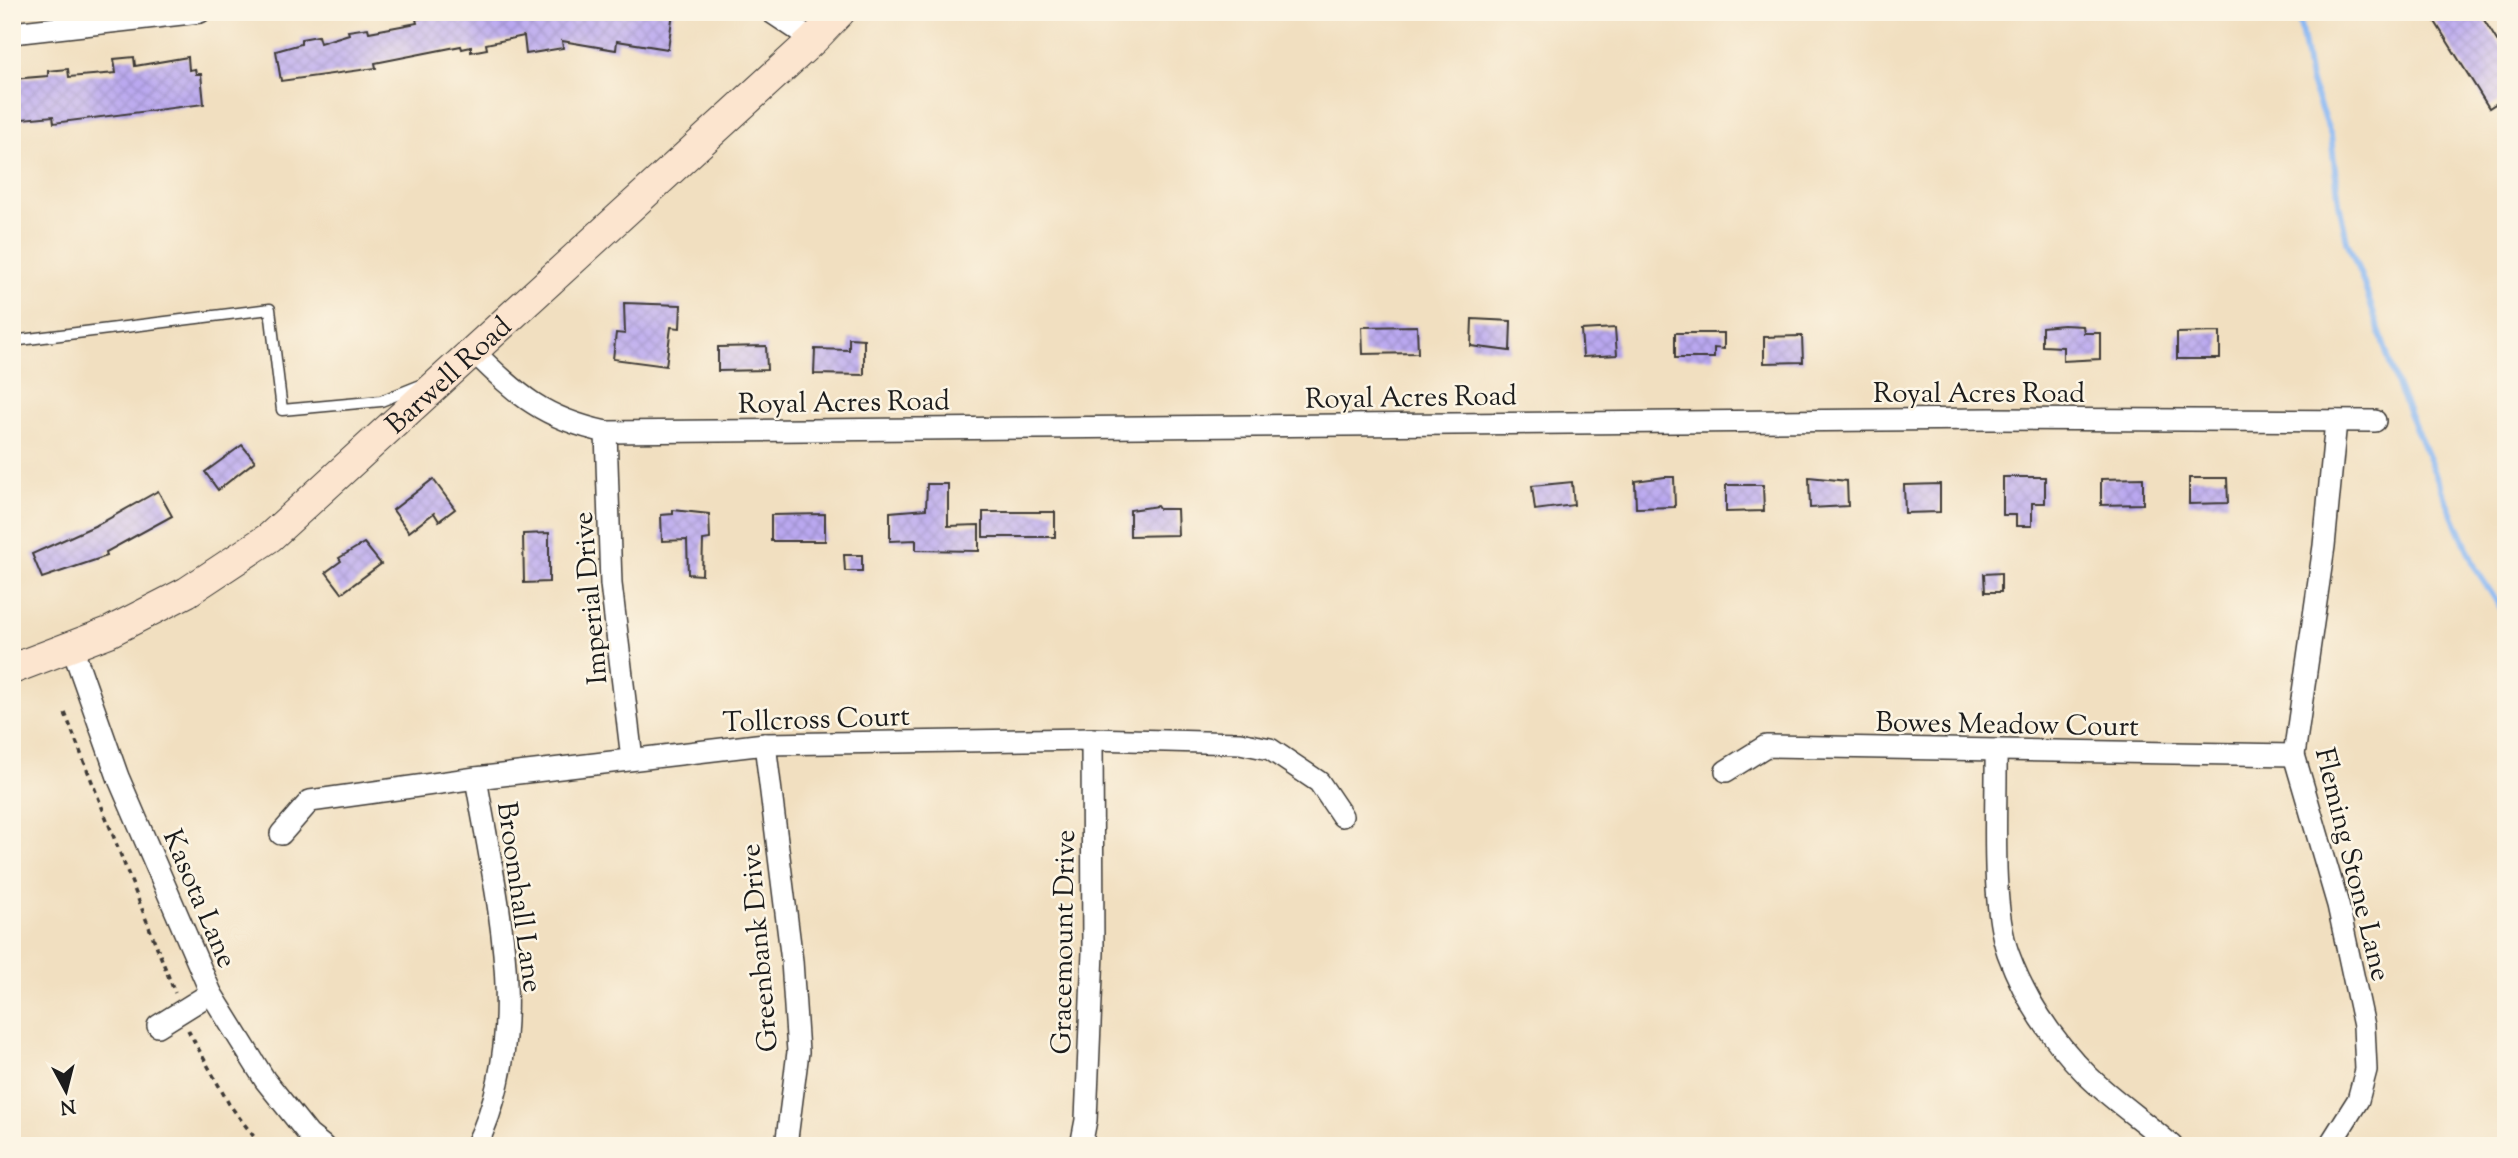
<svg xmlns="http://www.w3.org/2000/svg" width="2518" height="1158" font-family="'Sorts Mill Goudy',serif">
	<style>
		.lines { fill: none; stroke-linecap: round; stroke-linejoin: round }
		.stream { stroke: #88b8f4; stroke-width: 6 }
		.building { fill: url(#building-cross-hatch) }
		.lane-casing { stroke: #3c3935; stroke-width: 13 }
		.street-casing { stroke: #3c3935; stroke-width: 24 }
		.secondary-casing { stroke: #3c3935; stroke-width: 32 }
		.path { stroke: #3c3935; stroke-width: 3.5; stroke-dasharray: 5 5; stroke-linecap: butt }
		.lane { stroke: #fff; stroke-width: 10 }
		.street { stroke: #fff; stroke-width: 21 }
		.secondary { stroke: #fce5cf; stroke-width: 30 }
		.labels { text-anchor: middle; stroke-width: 5; stroke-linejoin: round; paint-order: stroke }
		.street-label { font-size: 28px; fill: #1c1c1c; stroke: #fcf5e5 }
	</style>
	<defs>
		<pattern id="building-cross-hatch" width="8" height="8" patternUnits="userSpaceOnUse" patternTransform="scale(1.75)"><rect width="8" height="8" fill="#baa8f0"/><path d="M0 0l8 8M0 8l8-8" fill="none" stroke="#9f90cd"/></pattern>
	</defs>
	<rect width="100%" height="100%" fill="#fcf5e5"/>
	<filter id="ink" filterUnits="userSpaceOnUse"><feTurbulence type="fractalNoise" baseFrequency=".0143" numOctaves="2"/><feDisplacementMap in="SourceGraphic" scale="14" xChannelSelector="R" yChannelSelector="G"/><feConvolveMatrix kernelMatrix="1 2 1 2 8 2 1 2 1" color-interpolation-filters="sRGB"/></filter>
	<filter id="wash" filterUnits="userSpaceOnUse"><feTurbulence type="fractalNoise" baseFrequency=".00686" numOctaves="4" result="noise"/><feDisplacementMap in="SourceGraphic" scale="28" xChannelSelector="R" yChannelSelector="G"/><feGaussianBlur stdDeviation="1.57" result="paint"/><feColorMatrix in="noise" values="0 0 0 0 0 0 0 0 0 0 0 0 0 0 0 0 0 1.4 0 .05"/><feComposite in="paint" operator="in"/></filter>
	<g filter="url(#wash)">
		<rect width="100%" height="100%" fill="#f1dfc0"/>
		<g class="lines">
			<polyline class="stream" points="2298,12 2310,80 2331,136 2339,203 2347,241 2363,281 2397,385 2476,569 2506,616"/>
		</g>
		<g id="blocks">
			<g class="building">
				<polygon points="460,12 673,12 668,49 617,41 616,50 562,41 563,48 526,54 524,36 486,44 487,49 471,52 471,47 462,49 461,46 375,63 376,68 281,81 276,51 301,44 301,39 318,36 320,43 349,34 348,31 368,28 369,32 417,23 416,19"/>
				<polygon points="2429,12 2479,12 2506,55 2506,97 2489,108"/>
				<polygon points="134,57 135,66 188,57 189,70 195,69 196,74 201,74 204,104 54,123 53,116 12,120 12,79 48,76 48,71 68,69 69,77 116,73 114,59"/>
				<polygon points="624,303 681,305 680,328 671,327 666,366 613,359 616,333 625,334"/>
				<polygon points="1472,319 1511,321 1510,351 1471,346"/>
				<polygon points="2063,325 2083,326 2084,333 2100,333 2100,359 2063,361 2063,347 2042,346 2042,327"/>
				<polygon points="1417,326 1418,353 1363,354 1362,327"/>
				<polygon points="1615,328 1617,355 1583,357 1581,330"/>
				<polygon points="2220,332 2220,359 2177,359 2177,333"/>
				<polygon points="1675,333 1724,333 1724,349 1714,348 1714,358 1675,358"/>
				<polygon points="1802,336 1803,362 1764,363 1764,337"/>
				<polygon points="849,338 864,339 864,375 814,374 815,349 849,350"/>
				<polygon points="766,346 767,370 718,371 718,347"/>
				<polygon points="242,445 255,461 218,490 205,472"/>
				<polygon points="1665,477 1674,477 1675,507 1636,508 1635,481"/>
				<polygon points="1809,477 1847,481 1848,506 1810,508"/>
				<polygon points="2003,477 2045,477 2045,503 2032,503 2032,526 2016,526 2016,515 2003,515"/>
				<polygon points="2143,478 2143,504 2101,505 2101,479"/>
				<polygon points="2189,478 2227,478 2228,503 2189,504"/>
				<polygon points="433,479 455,509 439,521 434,513 409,532 393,510"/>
				<polygon points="1572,482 1574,505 1535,510 1532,486"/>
				<polygon points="927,484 948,484 948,526 979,525 979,551 916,550 916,540 890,541 890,512 926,509"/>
				<polygon points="1940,484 1940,512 1905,513 1904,485"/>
				<polygon points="1726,485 1763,485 1764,511 1726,512"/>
				<polygon points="158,491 172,516 106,552 107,556 42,578 32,554 101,523"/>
				<polygon points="1157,506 1159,509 1177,509 1178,535 1130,536 1130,510"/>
				<polygon points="673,510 709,514 710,539 703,540 702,575 688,574 687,540 662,541 661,515 673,514"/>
				<rect x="983" y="512" width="72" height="25"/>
				<polygon points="825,514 825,541 771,541 771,515"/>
				<polygon points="549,533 549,582 524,583 523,534"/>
				<polygon points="364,543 381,564 342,593 326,572 341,561 339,558"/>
				<polygon points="844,555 862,555 862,571 845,571"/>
				<polygon points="2001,573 2001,592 1985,592 1984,574"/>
			</g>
		</g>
	</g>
	<g filter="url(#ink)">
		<use href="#blocks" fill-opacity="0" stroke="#3c3935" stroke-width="2"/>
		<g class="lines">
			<defs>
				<polyline id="lane" points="12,341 270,309 282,410 381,401 421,385"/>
				<g id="street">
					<polyline points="771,12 813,40"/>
					<polyline points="12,33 200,12"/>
					<path d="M474,352C519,396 543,418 606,432L1990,419L2375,421"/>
					<polyline points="606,432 611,584 632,759"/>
					<polyline points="72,647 118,777 211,993 265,1080 309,1135 323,1146"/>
					<polyline points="765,744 792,961 798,1052 786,1146"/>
					<path d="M1996,750C1997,806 1990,902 2008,953C2025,1000 2054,1042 2089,1077C2115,1102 2145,1122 2172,1146"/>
					<polyline points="1726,771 1766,746 2294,755"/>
					<path d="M476,778C496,899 533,1030 476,1146"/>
					<polyline points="281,834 310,801 476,778 765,744 1092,739 1240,743 1270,749 1319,782 1342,816"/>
					<polyline points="158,1026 211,993"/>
					<polyline points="1081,1146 1086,1120 1093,952 1092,739"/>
					<polyline points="2329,1146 2358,1100 2366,1070 2364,1026 2338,905 2294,755 2324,546 2336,421"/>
				</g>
				<g id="secondary">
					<path id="s1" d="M12,669L109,632L187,592L270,537L813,40L840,12"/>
				</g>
			</defs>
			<use href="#lane" class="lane-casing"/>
			<use href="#street" class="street-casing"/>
			<use href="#secondary" class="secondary-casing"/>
			<g class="path">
				<polyline points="65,713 175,993"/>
				<polyline points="188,1030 229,1104 261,1146"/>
			</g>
			<use href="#lane" class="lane"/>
			<use href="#street" class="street"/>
			<use href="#secondary" class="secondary"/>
		</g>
	</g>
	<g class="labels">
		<g class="street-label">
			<text dy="10" stroke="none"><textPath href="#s1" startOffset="532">Barwell Road</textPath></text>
			<text x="1979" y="402">Royal Acres Road</text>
			<text transform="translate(1411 396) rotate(-1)" y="10">Royal Acres Road</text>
			<text transform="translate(844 401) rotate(-1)" y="10">Royal Acres Road</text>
			<text transform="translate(589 598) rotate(-95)" y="10">Imperial Drive</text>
			<text transform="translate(816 718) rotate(-2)" y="10">Tollcross Court</text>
			<text transform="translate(2007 723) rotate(1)" y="10">Bowes Meadow Court</text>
			<text transform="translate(2354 864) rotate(76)" y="10">Fleming Stone Lane</text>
			<text transform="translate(521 897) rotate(82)" y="10">Broomhall Lane</text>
			<text transform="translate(201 898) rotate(67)" y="10">Kasota Lane</text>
			<text transform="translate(1062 942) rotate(-89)" y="10">Gracemount Drive</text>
			<text transform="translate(758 948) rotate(-95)" y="10">Greenbank Drive</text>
		</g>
	</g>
	<rect width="2518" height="1158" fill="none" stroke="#fcf5e5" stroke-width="42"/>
	<g transform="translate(66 1091) rotate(173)" stroke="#fcf5e5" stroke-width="5" paint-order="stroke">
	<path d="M0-5L12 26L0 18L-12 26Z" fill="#1c1c1c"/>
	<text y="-10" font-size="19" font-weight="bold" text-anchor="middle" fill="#1c1c1c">N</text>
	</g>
</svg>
